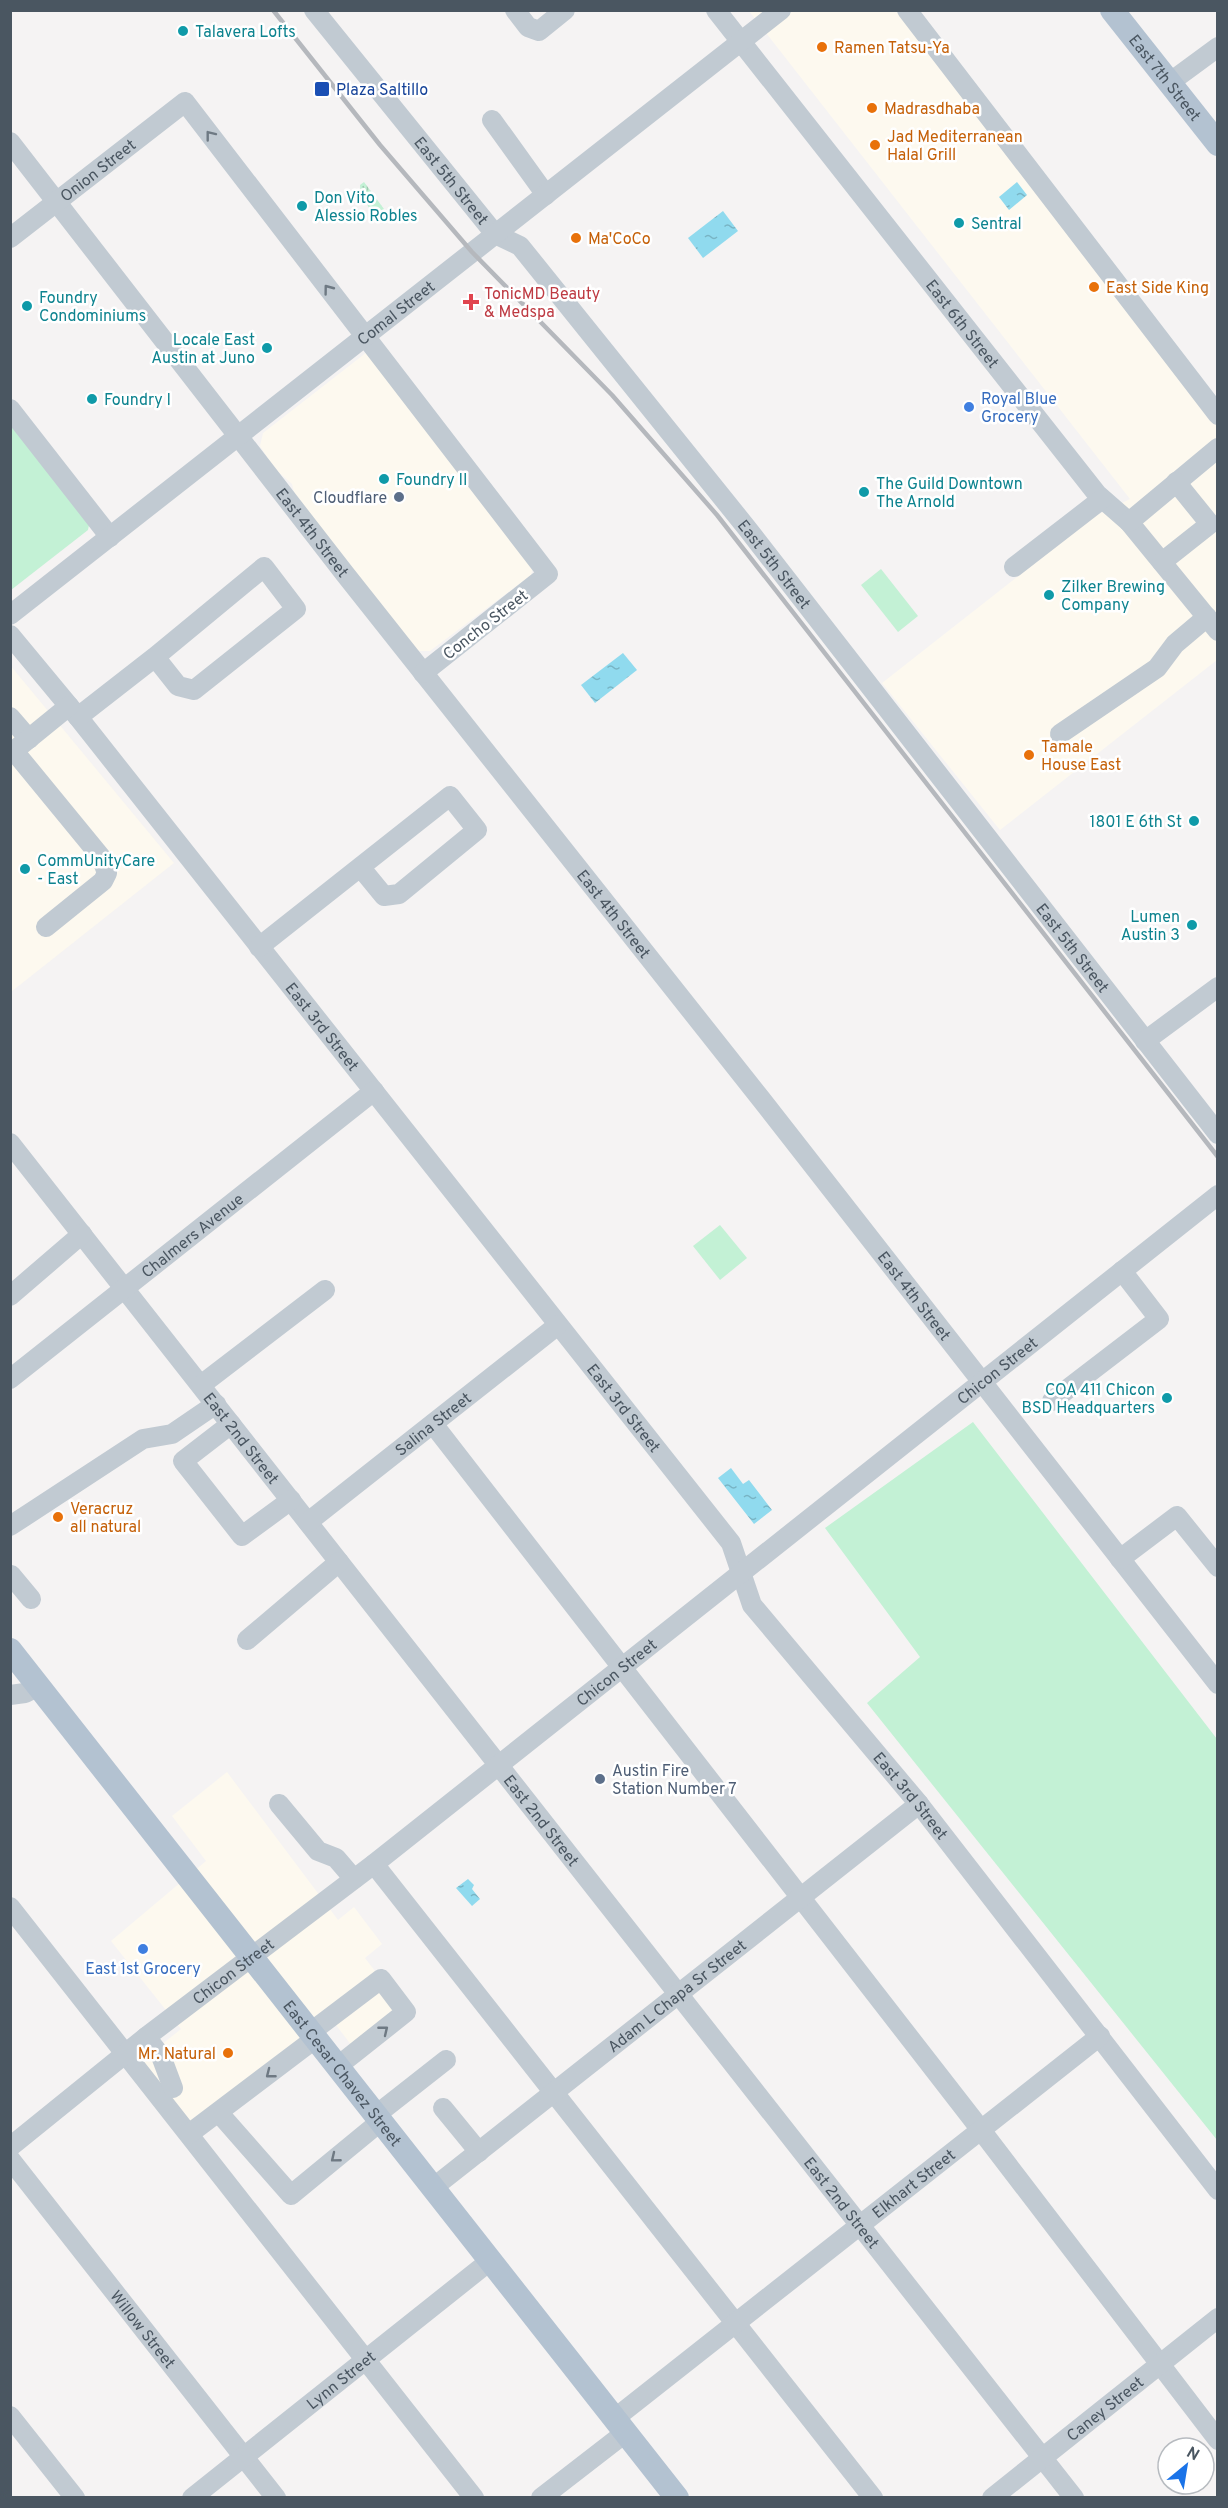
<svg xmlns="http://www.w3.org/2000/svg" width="1228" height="2508" font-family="Overpass,sans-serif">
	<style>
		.commercial { fill: #fdf9ef }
		.grass { fill: url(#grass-tufts) }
		.green { fill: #c3f1d5 }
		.water { fill: url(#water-ripples) }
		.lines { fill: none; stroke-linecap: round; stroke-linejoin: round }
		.minor { stroke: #c1cad2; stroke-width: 20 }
		.major { stroke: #b3c2d1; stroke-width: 24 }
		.rail { stroke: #b5b8bd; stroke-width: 4.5 }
		.oneway { stroke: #6e7983 }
		.culture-dot { fill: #0f9aa8; stroke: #fff; stroke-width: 2 }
		.food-dot { fill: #e8710a; stroke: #fff; stroke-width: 2 }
		.transit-dot { fill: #1a4fb4; stroke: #fff; stroke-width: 2 }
		.health-dot { fill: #e0444e; stroke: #fff; stroke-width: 2 }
		.shop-dot { fill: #3f7fe0; stroke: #fff; stroke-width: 2 }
		.service-dot { fill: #5c6f8a; stroke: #fff; stroke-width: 2 }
		.labels { text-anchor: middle; stroke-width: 5; stroke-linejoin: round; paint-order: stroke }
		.culture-label { font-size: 16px; fill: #0d838f; stroke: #fff; text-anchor: start }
		.food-label { font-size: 16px; fill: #c56008; stroke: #fff; text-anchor: start }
		.street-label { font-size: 16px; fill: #4a5661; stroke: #fff }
		.transit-label { font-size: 16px; fill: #164399; stroke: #fff; text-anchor: start }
		.health-label { font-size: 16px; fill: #be3a42; stroke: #fff; text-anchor: start }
		.shop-label { font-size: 16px; fill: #366cbe; stroke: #fff; text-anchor: start }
		.service-label { font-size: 16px; fill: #4e5e75; stroke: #fff; text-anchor: end }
	</style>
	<defs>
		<pattern id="grass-tufts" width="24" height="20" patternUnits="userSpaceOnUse" patternTransform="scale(1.5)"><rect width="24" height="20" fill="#c3f1d5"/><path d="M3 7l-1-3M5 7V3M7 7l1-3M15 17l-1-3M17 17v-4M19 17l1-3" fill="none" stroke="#a0c6b0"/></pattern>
		<pattern id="water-ripples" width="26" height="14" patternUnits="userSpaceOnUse" patternTransform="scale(1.5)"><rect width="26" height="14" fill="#90daee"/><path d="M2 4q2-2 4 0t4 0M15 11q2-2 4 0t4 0" fill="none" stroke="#78b4c4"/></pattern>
	</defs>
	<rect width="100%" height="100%" fill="#f5f3f3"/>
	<g class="commercial">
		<polygon points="749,11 897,11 1217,424 1217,660 1000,830 882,683 1095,516 1130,499"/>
		<polygon points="367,352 533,567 531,575 430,651 419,651 409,645 296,500 292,484 275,469 260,446 263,433"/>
		<polygon points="10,665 174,863 11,992 10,992"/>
		<polygon points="227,1772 338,1920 354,1907 382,1944 365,1958 411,2018 361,2058 330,2017 191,2126 141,2061 181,2029 111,1941 206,1861 172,1816"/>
	</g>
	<polygon class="grass" points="364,182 384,209 382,211 370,210 364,198 361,199 360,185"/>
	<g class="green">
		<polygon points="11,422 89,525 88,530 11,590"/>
		<polygon points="881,569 918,616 898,632 861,585"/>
		<polygon points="720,1225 747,1258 720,1280 693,1246"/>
		<polygon points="973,1422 1217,1739 1217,2140 867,1703 920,1657 825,1528"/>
	</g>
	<g class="water">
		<polygon points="1017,182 1027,195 1009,210 999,197"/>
		<polygon points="723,211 738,231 703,258 688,238"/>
		<polygon points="623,653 637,670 595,703 581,685"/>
		<polygon points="731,1468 743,1484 749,1480 772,1510 754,1524 718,1478"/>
		<polygon points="468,1879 474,1885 472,1889 480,1899 472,1906 456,1888"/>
	</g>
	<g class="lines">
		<g class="minor">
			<path id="s1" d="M314,10L495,234L520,246L746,527L1218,1134"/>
			<polyline points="515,10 528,27 539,31 565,10"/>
			<path id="s2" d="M716,10L1097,494L1129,522L1218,631"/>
			<polyline points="907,10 1218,415"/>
			<polyline points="1169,83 1218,47"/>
			<polyline points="492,120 546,195"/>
			<path id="s3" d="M10,142L345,574L761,1099L1218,1684"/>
			<path id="s4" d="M10,238L185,102L548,574L423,673"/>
			<polyline points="10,409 110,537"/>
			<polyline points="1129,522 1218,448"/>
			<polyline points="1162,562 1210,524 1176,482"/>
			<polyline points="1014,567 1102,499"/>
			<path id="s5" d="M10,615L781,10"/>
			<path id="s6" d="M10,635L78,717L731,1543L752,1605L919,1804L1218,2190"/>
			<polyline points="10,717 29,739"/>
			<polyline points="78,717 155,657 264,567 296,609 194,690 178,686 155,657"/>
			<polyline points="1060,734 1157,668 1175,644 1207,617"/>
			<polyline points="14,751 101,857 107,873 103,881 46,927"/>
			<polyline points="10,754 69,706"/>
			<polyline points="259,947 450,796 477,830 399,894 384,896 361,868"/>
			<polyline points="1145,1041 1218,987"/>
			<path id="s7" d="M10,1143L1074,2498"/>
			<polyline points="10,1296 82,1234"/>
			<path id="s8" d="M10,1379L374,1091"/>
			<polyline points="201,1385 325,1290"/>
			<polyline points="1052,1401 1159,1319 1122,1271"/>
			<polyline points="231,1424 183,1461 242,1536 291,1500"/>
			<polyline points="433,1424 971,2117 1218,2440"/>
			<path id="s9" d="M308,1522L558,1325"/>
			<polyline points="10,1526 143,1439 172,1434 216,1404"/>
			<polyline points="1120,1559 1177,1516 1218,1567"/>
			<polyline points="11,1575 31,1599"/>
			<polyline points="247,1640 339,1562"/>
			<polyline points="10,1695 25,1693 39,1686"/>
			<polyline points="279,1804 318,1851 336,1858 354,1879"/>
			<polyline points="374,1864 873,2498"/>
			<polyline points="10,1907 474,2498"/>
			<polyline points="311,2032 381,1979 406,2012 338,2066"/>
			<polyline points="146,2037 161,2056 173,2088"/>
			<polyline points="443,2108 479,2152"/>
			<polyline points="219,2113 291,2195 381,2121"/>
			<polyline points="376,2115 446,2060"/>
			<polyline points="189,2134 316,2038"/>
			<path id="s10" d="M10,2147L146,2037L374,1864L1218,1195"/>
			<path id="s11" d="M10,2159L276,2498"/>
			<path id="s12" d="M434,2187L919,1804"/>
			<polyline points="10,2416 75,2498"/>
			<path id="s13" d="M614,2419L1100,2036"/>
			<path id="s14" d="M192,2498L491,2260"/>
			<polyline points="541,2498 625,2433"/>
			<path id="s15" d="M992,2498L1218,2318"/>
		</g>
		<g class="major">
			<path id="s16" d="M1112,10L1218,144"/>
			<path id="s17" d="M10,1650L677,2498"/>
		</g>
		<polyline class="rail" points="273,10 380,145 472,252 612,395 717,515 1218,1157"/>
	</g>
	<defs><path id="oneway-chevron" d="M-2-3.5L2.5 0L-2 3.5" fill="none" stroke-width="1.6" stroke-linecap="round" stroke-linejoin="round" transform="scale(1.5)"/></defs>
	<g class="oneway">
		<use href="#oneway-chevron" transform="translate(210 135) rotate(-128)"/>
		<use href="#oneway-chevron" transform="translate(328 289) rotate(-127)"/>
		<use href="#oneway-chevron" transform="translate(384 2030) rotate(-39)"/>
		<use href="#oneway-chevron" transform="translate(270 2074) rotate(142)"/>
		<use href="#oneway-chevron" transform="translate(335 2158) rotate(141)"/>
	</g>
	<g class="culture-dot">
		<circle cx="183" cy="31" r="6"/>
		<circle cx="302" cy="206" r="6"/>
		<circle cx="959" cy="223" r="6"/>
		<circle cx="27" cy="306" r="6"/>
		<circle cx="267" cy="348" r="6"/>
		<circle cx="92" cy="399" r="6"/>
		<circle cx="384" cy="479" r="6"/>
		<circle cx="864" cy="492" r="6"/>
		<circle cx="1049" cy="595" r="6"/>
		<circle cx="1194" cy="821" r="6"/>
		<circle cx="25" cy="869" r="6"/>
		<circle cx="1192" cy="925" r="6"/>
		<circle cx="1167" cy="1398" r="6"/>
	</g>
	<g class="food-dot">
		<circle cx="822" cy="47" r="6"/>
		<circle cx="872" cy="108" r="6"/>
		<circle cx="875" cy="145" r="6"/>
		<circle cx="576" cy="238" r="6"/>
		<circle cx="1094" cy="287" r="6"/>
		<circle cx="1029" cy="755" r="6"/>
		<circle cx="58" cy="1517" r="6"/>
		<circle cx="228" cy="2053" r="6"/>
	</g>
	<rect class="transit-dot" x="314" y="81" width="16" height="16" rx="3"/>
	<path class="health-dot" d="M468 293h6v6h6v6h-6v6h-6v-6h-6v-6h6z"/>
	<g class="shop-dot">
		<circle cx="969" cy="407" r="6"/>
		<circle cx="143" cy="1949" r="6"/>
	</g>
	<g class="service-dot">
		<circle cx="399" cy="497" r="6"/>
		<circle cx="600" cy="1779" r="6"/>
	</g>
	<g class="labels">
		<g class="culture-label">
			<text x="195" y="37">Talavera Lofts</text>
			<text x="314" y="203">Don Vito<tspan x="314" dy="18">Alessio Robles</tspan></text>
			<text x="971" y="229">Sentral</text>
			<text x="39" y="303">Foundry<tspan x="39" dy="18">Condominiums</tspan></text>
			<text x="255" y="345" text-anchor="end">Locale East<tspan x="255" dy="18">Austin at Juno</tspan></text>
			<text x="104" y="405">Foundry I</text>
			<text x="396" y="485">Foundry II</text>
			<text x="876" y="489">The Guild Downtown<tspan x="876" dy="18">The Arnold</tspan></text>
			<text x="1061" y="592">Zilker Brewing<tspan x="1061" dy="18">Company</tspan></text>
			<text x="1182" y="827" text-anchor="end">1801 E 6th St</text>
			<text x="37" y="866">CommUnityCare<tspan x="37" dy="18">- East</tspan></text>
			<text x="1180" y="922" text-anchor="end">Lumen<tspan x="1180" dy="18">Austin 3</tspan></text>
			<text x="1155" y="1395" text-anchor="end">COA 411 Chicon<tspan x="1155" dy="18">BSD Headquarters</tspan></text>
		</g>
		<g class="food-label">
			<text x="834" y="53">Ramen Tatsu-Ya</text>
			<text x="884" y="114">Madrasdhaba</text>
			<text x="887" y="142">Jad Mediterranean<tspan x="887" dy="18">Halal Grill</tspan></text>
			<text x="588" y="244">Ma'CoCo</text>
			<text x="1106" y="293">East Side King</text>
			<text x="1041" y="752">Tamale<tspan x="1041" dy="18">House East</tspan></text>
			<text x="70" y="1514">Veracruz<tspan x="70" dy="18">all natural</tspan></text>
			<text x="216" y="2059" text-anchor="end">Mr. Natural</text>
		</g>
		<g class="street-label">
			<text dy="6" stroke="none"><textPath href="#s16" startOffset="86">East 7th Street</textPath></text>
			<text dy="6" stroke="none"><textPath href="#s4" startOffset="111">Onion Street</textPath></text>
			<text dy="6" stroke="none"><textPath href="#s1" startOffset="219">East 5th Street</textPath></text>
			<text dy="6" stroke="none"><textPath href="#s5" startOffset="490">Comal Street</textPath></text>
			<text dy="6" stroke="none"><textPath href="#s2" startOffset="399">East 6th Street</textPath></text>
			<text dy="6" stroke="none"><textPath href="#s3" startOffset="494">East 4th Street</textPath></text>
			<text dy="6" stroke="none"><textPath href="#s1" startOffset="723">East 5th Street</textPath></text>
			<text transform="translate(485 624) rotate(-38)" y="6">Concho Street</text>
			<text dy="6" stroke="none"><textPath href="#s3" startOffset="980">East 4th Street</textPath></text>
			<text dy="6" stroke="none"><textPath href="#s1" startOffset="1209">East 5th Street</textPath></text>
			<text dy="6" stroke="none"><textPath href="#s6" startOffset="501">East 3rd Street</textPath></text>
			<text dy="6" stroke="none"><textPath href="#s8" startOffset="232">Chalmers Avenue</textPath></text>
			<text dy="6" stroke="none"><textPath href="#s3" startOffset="1466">East 4th Street</textPath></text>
			<text dy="6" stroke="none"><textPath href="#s10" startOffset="1256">Chicon Street</textPath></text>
			<text dy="6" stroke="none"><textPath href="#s6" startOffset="987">East 3rd Street</textPath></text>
			<text dy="6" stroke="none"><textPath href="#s9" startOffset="159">Salina Street</textPath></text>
			<text dy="6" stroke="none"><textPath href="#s7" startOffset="375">East 2nd Street</textPath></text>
			<text dy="6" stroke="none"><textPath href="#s10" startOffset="770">Chicon Street</textPath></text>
			<text dy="6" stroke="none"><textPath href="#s6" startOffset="1473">East 3rd Street</textPath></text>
			<text dy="6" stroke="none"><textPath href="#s7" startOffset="861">East 2nd Street</textPath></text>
			<text dy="6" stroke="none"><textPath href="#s10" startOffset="284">Chicon Street</textPath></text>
			<text dy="6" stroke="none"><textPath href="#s12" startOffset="309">Adam L Chapa Sr Street</textPath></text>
			<text dy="6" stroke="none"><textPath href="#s17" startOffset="538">East Cesar Chavez Street</textPath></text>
			<text dy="6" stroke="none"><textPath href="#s13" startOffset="381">Elkhart Street</textPath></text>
			<text dy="6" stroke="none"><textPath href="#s7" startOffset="1347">East 2nd Street</textPath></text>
			<text dy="6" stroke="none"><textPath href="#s11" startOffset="216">Willow Street</textPath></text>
			<text dy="6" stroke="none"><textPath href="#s14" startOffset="190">Lynn Street</textPath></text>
			<text dy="6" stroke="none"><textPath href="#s15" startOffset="144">Caney Street</textPath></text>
		</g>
		<g class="transit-label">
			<text x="336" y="95">Plaza Saltillo</text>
		</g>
		<g class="health-label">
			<text x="484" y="299">TonicMD Beauty<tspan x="484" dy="18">&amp; Medspa</tspan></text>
		</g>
		<g class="shop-label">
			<text x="981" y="404">Royal Blue<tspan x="981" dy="18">Grocery</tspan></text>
			<text x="143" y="1974" text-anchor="middle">East 1st Grocery</text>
		</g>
		<g class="service-label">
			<text x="387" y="503">Cloudflare</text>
			<text x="612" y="1776" text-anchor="start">Austin Fire<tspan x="612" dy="18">Station Number 7</tspan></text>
		</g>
	</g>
	<rect width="1228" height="2508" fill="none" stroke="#4a5661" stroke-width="24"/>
	<g transform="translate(1186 2466) rotate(30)"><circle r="28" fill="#ffffff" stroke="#b7bbc0" stroke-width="1.5"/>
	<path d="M0-4.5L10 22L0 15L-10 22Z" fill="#1a73e8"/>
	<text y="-9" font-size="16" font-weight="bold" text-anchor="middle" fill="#4a5661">N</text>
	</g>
</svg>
